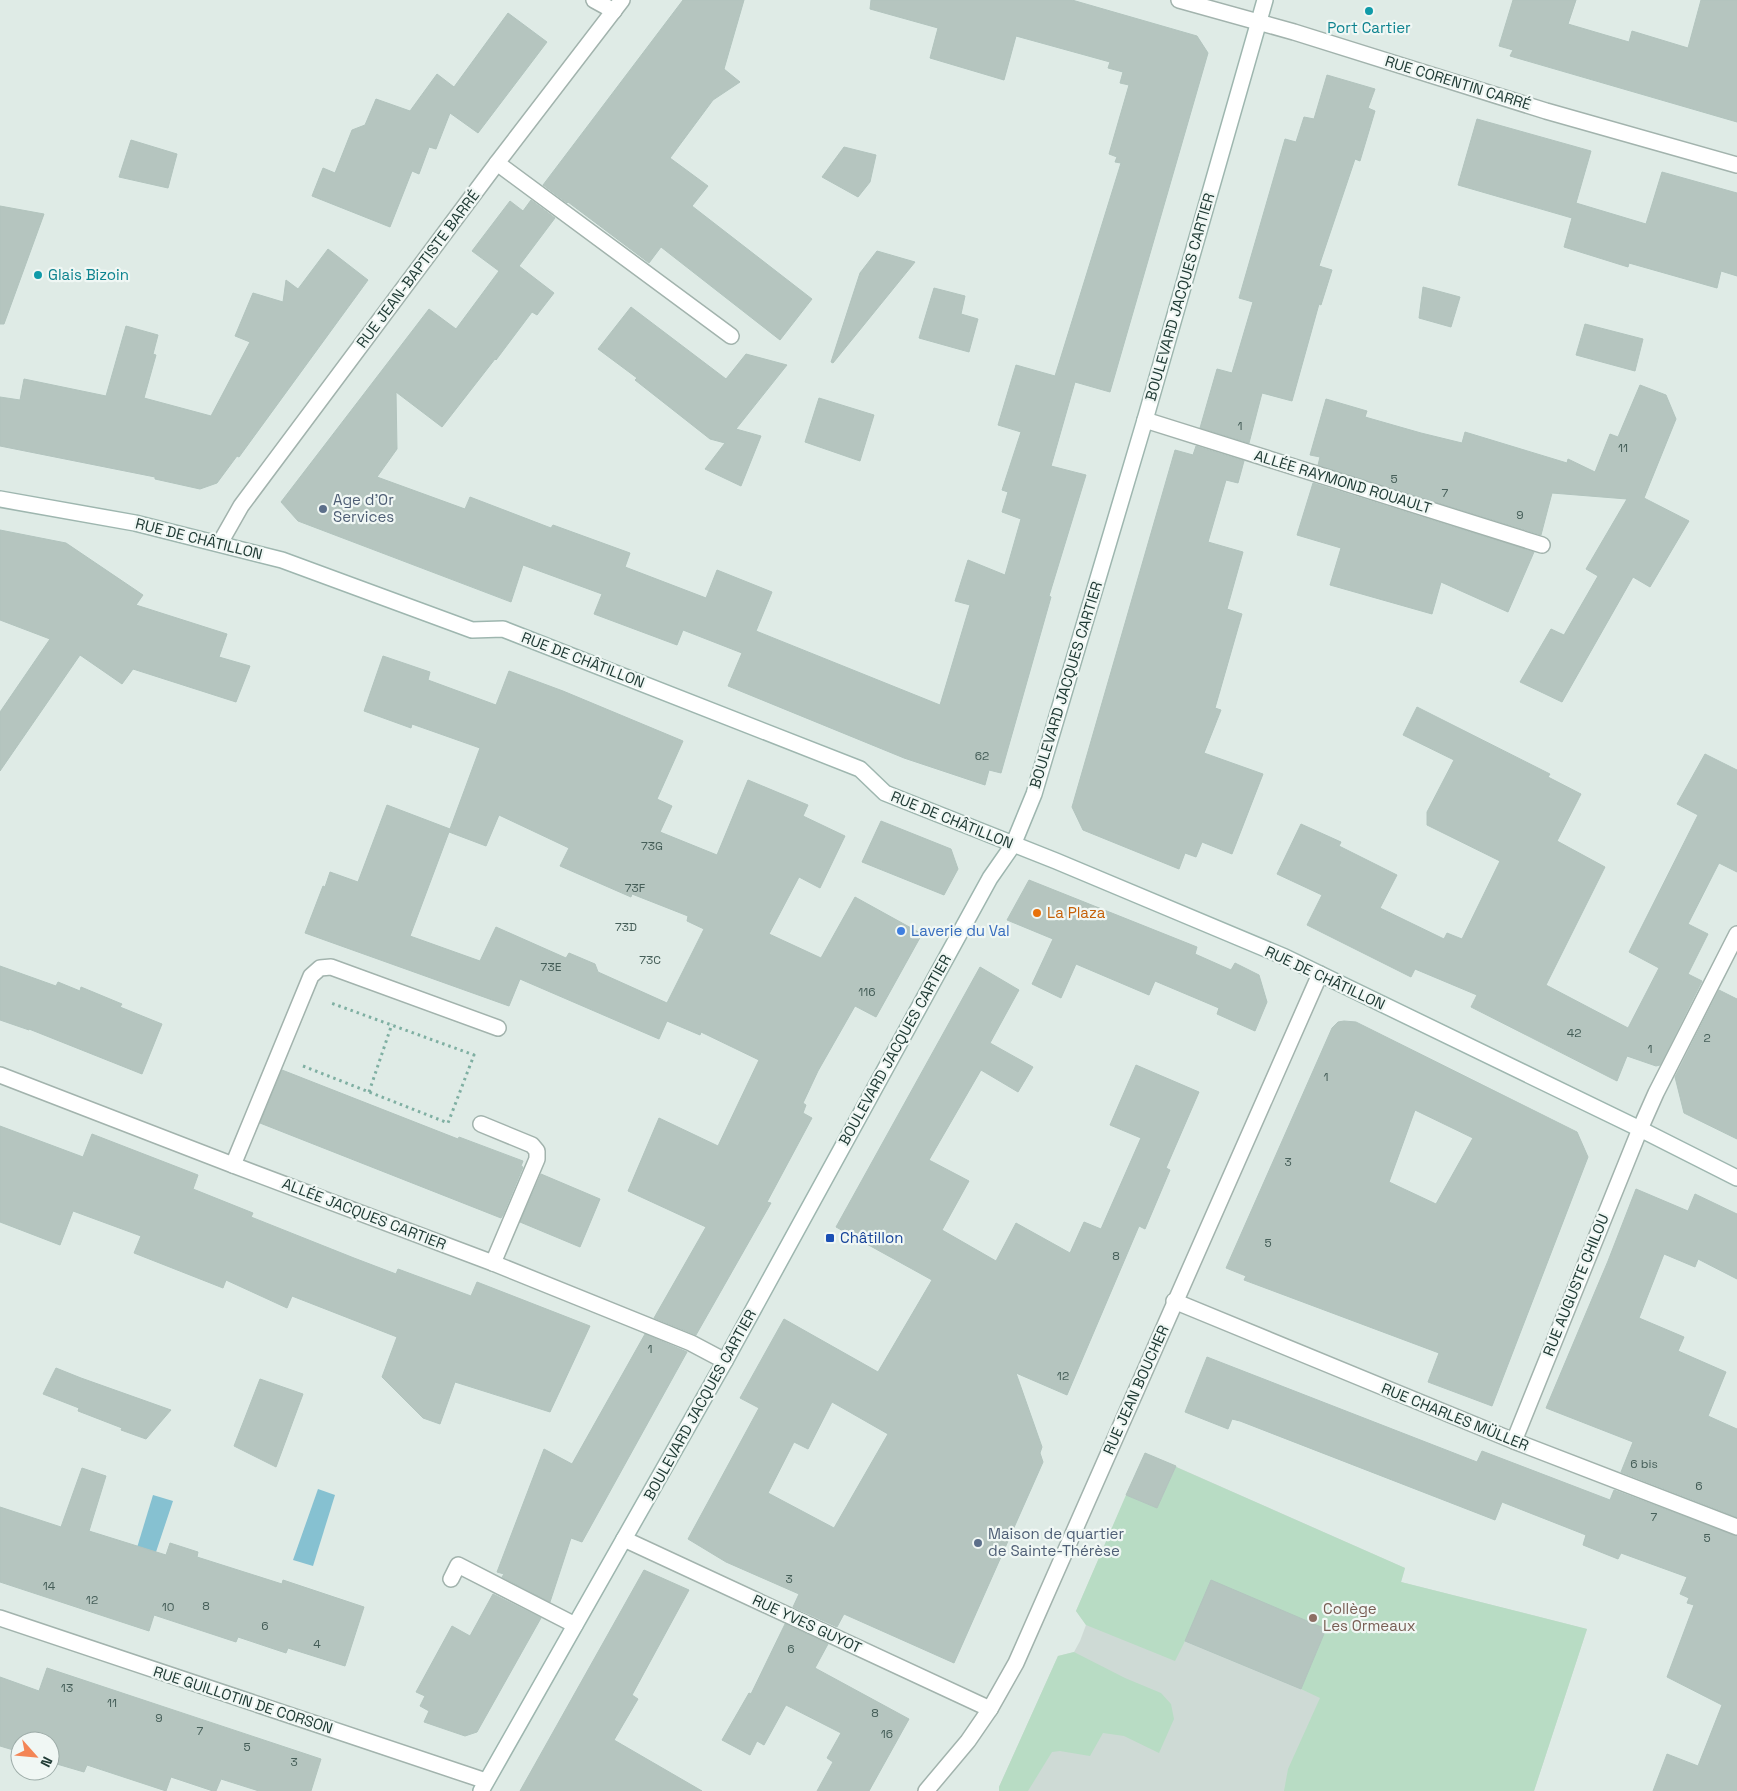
<svg xmlns="http://www.w3.org/2000/svg" width="1737" height="1791" font-family="'Space Grotesk',sans-serif">
	<style>
		.built { fill: #cedad5 }
		.green { fill: #b8dcc4 }
		.water { fill: #86c1d1 }
		.building { fill: #b5c5bf; stroke: #b2c4be; fill-rule: evenodd }
		.lines { fill: none; stroke-linecap: round; stroke-linejoin: round }
		.lane-casing { stroke: #a2b3ad; stroke-width: 18 }
		.street-casing { stroke: #a2b3ad; stroke-width: 18 }
		.secondary-casing { stroke: #9eb6af; stroke-width: 18 }
		.path { stroke: #7fafa2; stroke-width: 3; stroke-dasharray: 2.5 4; stroke-linecap: butt }
		.lane { stroke: #fff; stroke-width: 15 }
		.street { stroke: #fff; stroke-width: 15 }
		.secondary { stroke: #fff; stroke-width: 15 }
		.culture-dot { fill: #0f9aa8; stroke: #f0f7f4; stroke-width: 2 }
		.service-dot { fill: #5c6f8a; stroke: #f0f7f4; stroke-width: 2 }
		.food-dot { fill: #e8710a; stroke: #f0f7f4; stroke-width: 2 }
		.shop-dot { fill: #3f7fe0; stroke: #f0f7f4; stroke-width: 2 }
		.transit-dot { fill: #1a4fb4; stroke: #f0f7f4; stroke-width: 2 }
		.education-dot { fill: #8d6e63; stroke: #f0f7f4; stroke-width: 2 }
		.labels { text-anchor: middle; stroke-width: 4.5; stroke-linejoin: round; paint-order: stroke }
		.number-label { font-size: 12px; fill: #455e58 }
		.culture-label { font-size: 15px; fill: #0d838f; stroke: #f0f7f4 }
		.street-label { font-size: 15px; fill: #203b35; stroke: #f0f7f4 }
		.service-label { font-size: 15px; fill: #4e5e75; stroke: #f0f7f4; text-anchor: start }
		.food-label { font-size: 15px; fill: #c56008; stroke: #f0f7f4; text-anchor: start }
		.shop-label { font-size: 15px; fill: #366cbe; stroke: #f0f7f4; text-anchor: start }
		.transit-label { font-size: 15px; fill: #164399; stroke: #f0f7f4; text-anchor: start }
		.education-label { font-size: 15px; fill: #785e54; stroke: #f0f7f4; text-anchor: start }
	</style>
	<rect width="100%" height="100%" fill="#dfebe6"/>
	<polygon class="built" points="1145,1453 1405,1568 1401,1582 1587,1629 1534,1791 999,1791 999,1787 1058,1656 1074,1652 1080,1641 1086,1625 1076,1611"/>
	<g class="green">
		<polygon points="1176,1467 1405,1568 1401,1582 1587,1629 1534,1791 1284,1791 1288,1769 1320,1698 1301,1689 1326,1629 1185,1641 1175,1661 1086,1625 1076,1611 1126,1495 1157,1508"/>
		<polygon points="1074,1652 1125,1678 1161,1693 1171,1704 1174,1719 1159,1753 1124,1736 1103,1733 1090,1756 1060,1751 1052,1752 1028,1791 999,1791 999,1787 1058,1656"/>
	</g>
	<g class="water">
		<polygon points="318,1489 335,1495 313,1566 293,1560"/>
		<polygon points="153,1495 173,1501 154,1558 136,1551"/>
	</g>
	<g class="building">
		<polygon points="683,0 744,0 724,69 740,82 713,100 670,158 708,186 692,206 812,299 780,340 661,247 649,263 568,202 567,203 543,185"/>
		<polygon points="871,0 1072,0 1197,36 1208,53 1110,392 1075,382 1051,466 1086,475 1049,596 1051,597 1001,773 989,770 985,785 904,758 728,686 742,653 683,630 677,645 594,614 602,594 523,565 511,602 298,521 281,502 429,309 456,329 499,271 472,251 510,201 523,211 531,200 555,218 519,266 554,293 537,315 532,312 496,360 495,359 442,427 396,392 397,449 377,477 465,509 470,497 551,528 553,525 630,553 625,567 706,598 717,570 772,592 756,631 940,705 970,605 955,601 968,560 1005,575 1021,519 1002,512 1008,492 1002,490 1021,432 998,425 1016,365 1055,376 1121,163 1115,162 1117,157 1109,154 1129,85 1120,83 1123,72 1108,68 1110,62 1016,36 1004,80 930,58 938,28 870,9"/>
		<polygon points="1513,0 1576,0 1568,24 1629,42 1632,31 1688,48 1701,0 1737,0 1737,122 1510,56 1513,50 1499,46"/>
		<polygon points="508,13 547,42 478,133 450,113 436,149 429,147 419,174 412,171 390,227 312,196 323,168 335,173 352,130 365,125 376,99 410,111 437,74 454,87"/>
		<polygon points="1327,75 1375,89 1368,108 1375,111 1360,161 1355,159 1319,266 1332,270 1321,305 1319,304 1292,401 1262,393 1249,443 1200,428 1217,369 1232,373 1253,302 1239,298 1285,139 1296,142 1304,117 1314,119"/>
		<polygon points="1477,119 1591,151 1576,203 1646,224 1662,172 1737,193 1737,276 1721,271 1717,288 1629,263 1628,267 1564,247 1572,218 1458,185"/>
		<polygon points="131,140 177,154 168,188 119,177"/>
		<polygon points="844,147 876,155 870,182 858,197 822,177"/>
		<polygon points="0,206 44,214 4,324 0,324"/>
		<polygon points="328,249 368,280 239,457 237,456 217,483 200,489 155,479 155,477 0,446 0,397 20,400 24,379 106,396 126,326 158,335 153,354 156,355 144,398 211,416 250,342 235,336 253,293 283,302 286,280 298,289"/>
		<polygon points="877,251 915,262 833,363 831,362 860,273"/>
		<polygon points="1423,287 1460,297 1451,327 1419,318"/>
		<polygon points="934,288 965,296 961,314 978,319 969,352 919,338"/>
		<polygon points="631,307 726,379 746,354 787,365 736,429 761,436 741,486 705,469 725,443 710,439 635,380 637,378 598,349"/>
		<polygon points="1585,324 1643,339 1635,371 1576,355"/>
		<polygon points="1640,385 1666,395 1676,419 1644,498 1689,521 1650,587 1633,577 1562,702 1520,682 1551,629 1564,635 1598,576 1586,569 1627,499 1552,493 1541,535 1318,465 1320,457 1310,455 1326,399 1367,411 1365,417 1421,433 1462,443 1465,432 1567,463 1568,459 1595,472 1610,434 1618,437"/>
		<polygon points="819,398 874,415 860,461 805,442"/>
		<polygon points="1196,446 1244,461 1238,483 1226,480 1208,542 1243,552 1227,609 1242,614 1215,708 1221,710 1204,753 1263,774 1232,854 1202,842 1196,857 1185,853 1179,869 1083,830 1072,807 1175,450 1193,455"/>
		<polygon points="1313,483 1534,552 1508,612 1441,582 1432,614 1330,585 1341,548 1297,535"/>
		<polygon points="0,530 66,543 143,595 136,605 227,634 219,657 250,666 236,702 133,669 122,684 80,655 0,771 0,712 50,639 0,620"/>
		<path d="M383,656L430,672L428,680L496,705L509,671L563,691L683,741L657,799L672,806L660,832L717,855L748,780L808,805L803,816L845,836L820,888L799,877L769,934L821,958L855,897L922,934L876,1017L855,1006L818,1071L803,1103L806,1105L803,1113L812,1118L767,1202L771,1203L696,1335L654,1318L706,1227L628,1191L659,1118L718,1146L759,1060L701,1032L700,1035L667,1021L659,1039L520,979L509,1006L305,933L323,886L325,887L330,872L358,882L387,805L450,829L480,748L412,724L411,728L364,711ZM499,815L569,848L560,866L631,897L632,894L688,916L687,921L704,929L667,1003L598,972L595,964L569,953L566,958L496,927L480,961L410,936L449,832L486,846Z"/>
		<polygon points="1417,707 1550,774 1548,777 1581,794 1557,841 1605,867 1546,985 1628,1028 1659,968 1629,952 1698,815 1677,804 1705,754 1737,770 1737,872 1719,863 1688,924 1708,934 1688,974 1702,981 1660,1065 1656,1066 1627,1056 1617,1081 1471,1007 1477,995 1415,969 1411,977 1307,925 1322,895 1277,874 1301,824 1341,842 1339,846 1397,875 1380,908 1444,939 1447,933 1462,939 1500,861 1427,825 1427,812 1454,760 1403,735"/>
		<polygon points="881,821 951,849 958,869 944,895 862,862"/>
		<polygon points="1029,880 1197,947 1195,954 1231,970 1235,963 1259,975 1267,1002 1255,1031 1217,1014 1219,1008 1155,981 1149,995 1076,964 1061,998 1032,984 1053,939 1007,920"/>
		<polygon points="0,966 56,986 58,982 80,991 81,987 122,1004 120,1007 162,1024 142,1074 29,1029 29,1030 0,1020"/>
		<path d="M980,967L1019,990L990,1043L1033,1067L1018,1092L981,1070L929,1160L969,1181L942,1230L996,1261L1016,1223L1070,1253L1084,1222L1101,1229L1141,1138L1110,1125L1136,1065L1199,1092L1166,1168L1170,1170L1145,1229L1139,1226L1067,1395L1016,1373L1042,1447L1040,1453L1043,1462L954,1663L844,1614L837,1627L793,1607L799,1594L726,1562L688,1539L759,1408L740,1398L784,1319L878,1372L932,1280L836,1227ZM832,1402L888,1434L834,1528L768,1493L794,1442L808,1449Z"/>
		<polygon points="1719,990 1737,999 1737,1139 1684,1113 1675,1077"/>
		<path d="M1344,1021L1356,1022L1577,1132L1588,1157L1492,1406L1428,1382L1439,1353L1244,1280L1246,1276L1226,1268L1332,1028L1338,1022ZM1415,1110L1473,1138L1436,1204L1389,1182Z"/>
		<polygon points="282,1070 458,1139 459,1137 523,1161 521,1166 523,1167 503,1215 501,1218 260,1123"/>
		<polygon points="0,1126 83,1157 92,1134 198,1175 193,1189 253,1213 251,1217 354,1258 396,1274 398,1269 471,1296 477,1282 590,1326 550,1412 455,1382 440,1424 423,1418 382,1377 397,1337 292,1296 287,1308 226,1280 223,1288 134,1253 141,1236 73,1211 60,1245 0,1222"/>
		<polygon points="541,1174 600,1199 580,1247 520,1222"/>
		<polygon points="1636,1189 1688,1211 1695,1194 1737,1214 1737,1279 1698,1259 1695,1267 1664,1254 1639,1318 1684,1337 1678,1351 1726,1372 1708,1416 1737,1429 1737,1517 1621,1472 1633,1442 1546,1408 1608,1261"/>
		<polygon points="645,1334 687,1352 582,1542 571,1538 550,1602 502,1577 504,1574 497,1572 544,1449 572,1464"/>
		<polygon points="1207,1357 1477,1462 1482,1451 1610,1500 1614,1490 1737,1536 1737,1791 1653,1791 1667,1754 1698,1766 1722,1705 1667,1677 1694,1605 1687,1603 1689,1598 1680,1594 1687,1577 1621,1553 1618,1559 1583,1545 1586,1535 1502,1502 1495,1520 1240,1421 1232,1419 1228,1429 1185,1412"/>
		<polygon points="56,1368 81,1378 171,1410 146,1439 121,1430 122,1428 78,1411 79,1408 43,1394"/>
		<polygon points="260,1379 303,1394 276,1467 234,1446"/>
		<polygon points="1145,1453 1176,1466 1157,1508 1126,1495"/>
		<polygon points="82,1468 106,1476 89,1531 166,1555 170,1543 198,1552 197,1557 282,1584 283,1580 364,1607 345,1666 288,1648 286,1653 238,1637 236,1642 154,1615 149,1631 0,1582 0,1507 61,1527"/>
		<polygon points="644,1570 689,1590 632,1695 638,1699 614,1740 702,1791 520,1791"/>
		<polygon points="1211,1580 1326,1629 1301,1689 1185,1641"/>
		<polygon points="493,1594 541,1618 477,1732 465,1736 424,1722 429,1711 420,1706 425,1696 416,1692 452,1626 470,1636"/>
		<polygon points="785,1624 828,1644 815,1668 909,1719 869,1791 817,1791 833,1762 827,1758 841,1733 786,1705 764,1745 757,1741 750,1755 722,1740 749,1693 751,1694"/>
		<polygon points="47,1668 321,1759 311,1791 259,1791 221,1779 216,1791 213,1791 171,1777 166,1791 87,1765 84,1772 50,1762 50,1741 20,1741 20,1752 0,1746 0,1677 39,1691"/>
	</g>
	<g class="lines">
		<defs>
			<g id="lane">
				<polyline points="497,163 731,336"/>
				<polyline points="481,1124 532,1145 537,1151 537,1159 493,1263"/>
				<polyline points="233,1165 311,976 320,968 331,967 498,1028"/>
				<polyline points="451,1579 458,1565 575,1625"/>
			</g>
			<g id="street">
				<polyline points="594,0 614,11"/>
				<polyline points="1179,0 1294,32 1546,111 1737,165"/>
				<polyline points="1145,420 1542,545"/>
				<polyline points="220,543 241,506 497,163 622,0"/>
				<polyline points="0,1075 233,1165 493,1263 691,1343 725,1361"/>
				<polyline points="1174,1301 1514,1441 1737,1527"/>
				<polyline points="1514,1441 1640,1129 1656,1093 1737,934"/>
				<polyline points="624,1539 990,1709"/>
				<polyline points="0,1618 486,1781"/>
				<polyline points="926,1791 968,1741 990,1709 1016,1663 1320,974"/>
			</g>
			<g id="secondary">
				<polyline points="0,499 135,523 282,560 472,630 503,629 860,769 885,793 1056,861 1285,957 1640,1129 1737,1178"/>
				<polyline points="481,1791 725,1361 990,878 1013,845 1034,794 1145,420 1265,0"/>
			</g>
		</defs>
		<use href="#lane" class="lane-casing"/>
		<use href="#street" class="street-casing"/>
		<use href="#secondary" class="secondary-casing"/>
		<g class="path">
			<polyline points="303,1066 448,1123 474,1055 331,1003 330,1005"/>
			<polyline points="369,1092 392,1024"/>
		</g>
		<use href="#lane" class="lane"/>
		<use href="#street" class="street"/>
		<use href="#secondary" class="secondary"/>
	</g>
	<g class="culture-dot">
		<circle cx="1369" cy="11" r="5"/>
		<circle cx="38" cy="275" r="5"/>
	</g>
	<g class="service-dot">
		<circle cx="323" cy="509" r="5"/>
		<circle cx="978" cy="1543" r="5"/>
	</g>
	<circle class="food-dot" cx="1037" cy="913" r="5"/>
	<circle class="shop-dot" cx="901" cy="931" r="5"/>
	<rect class="transit-dot" x="825" y="1233" width="10" height="10" rx="2.5"/>
	<circle class="education-dot" cx="1313" cy="1618" r="5"/>
	<g class="labels">
		<g class="number-label">
			<text x="1240" y="430">1</text>
			<text x="1623" y="452">11</text>
			<text x="1394" y="483">5</text>
			<text x="1445" y="497">7</text>
			<text x="1520" y="519">9</text>
			<text x="982" y="760">62</text>
			<text x="652" y="850">73G</text>
			<text x="635" y="892">73F</text>
			<text x="626" y="931">73D</text>
			<text x="650" y="964">73C</text>
			<text x="551" y="971">73E</text>
			<text x="867" y="996">116</text>
			<text x="1574" y="1037">42</text>
			<text x="1707" y="1042">2</text>
			<text x="1650" y="1053">1</text>
			<text x="1326" y="1081">1</text>
			<text x="1288" y="1166">3</text>
			<text x="1268" y="1247">5</text>
			<text x="1116" y="1260">8</text>
			<text x="650" y="1353">1</text>
			<text x="1063" y="1380">12</text>
			<text x="1644" y="1468">6 bis</text>
			<text x="1699" y="1490">6</text>
			<text x="1654" y="1521">7</text>
			<text x="1707" y="1542">5</text>
			<text x="789" y="1583">3</text>
			<text x="49" y="1590">14</text>
			<text x="92" y="1604">12</text>
			<text x="206" y="1610">8</text>
			<text x="168" y="1611">10</text>
			<text x="265" y="1630">6</text>
			<text x="317" y="1648">4</text>
			<text x="791" y="1653">6</text>
			<text x="67" y="1692">13</text>
			<text x="112" y="1707">11</text>
			<text x="875" y="1717">8</text>
			<text x="159" y="1722">9</text>
			<text x="200" y="1735">7</text>
			<text x="887" y="1738">16</text>
			<text x="247" y="1751">5</text>
			<text x="294" y="1766">3</text>
		</g>
		<g class="culture-label">
			<text x="1369" y="33">Port Cartier</text>
			<text x="48" y="280" text-anchor="start">Glais Bizoin</text>
		</g>
		<g class="street-label">
			<text transform="translate(1458 83) rotate(17)" y="5">RUE CORENTIN CARRÉ</text>
			<text transform="translate(418 269) rotate(-53)" y="5">RUE JEAN-BAPTISTE BARRÉ</text>
			<text transform="translate(1180 297) rotate(-74)" y="5">BOULEVARD JACQUES CARTIER</text>
			<text transform="translate(1343 482) rotate(17)" y="5">ALLÉE RAYMOND ROUAULT</text>
			<text transform="translate(199 539) rotate(14)" y="5">RUE DE CHÂTILLON</text>
			<text transform="translate(583 660) rotate(21)" y="5">RUE DE CHÂTILLON</text>
			<text transform="translate(1066 685) rotate(-73)" y="5">BOULEVARD JACQUES CARTIER</text>
			<text transform="translate(952 820) rotate(22)" y="5">RUE DE CHÂTILLON</text>
			<text transform="translate(1325 978) rotate(25)" y="5">RUE DE CHÂTILLON</text>
			<text transform="translate(895 1050) rotate(-61)" y="5">BOULEVARD JACQUES CARTIER</text>
			<text transform="translate(364 1214) rotate(21)" y="5">ALLÉE JACQUES CARTIER</text>
			<text transform="translate(1576 1285) rotate(-68)" y="5">RUE AUGUSTE CHILOU</text>
			<text transform="translate(1136 1390) rotate(-66)" y="5">RUE JEAN BOUCHER</text>
			<text transform="translate(700 1405) rotate(-61)" y="5">BOULEVARD JACQUES CARTIER</text>
			<text transform="translate(1455 1417) rotate(22)" y="5">RUE CHARLES MÜLLER</text>
			<text transform="translate(807 1624) rotate(25)" y="5">RUE YVES GUYOT</text>
			<text transform="translate(243 1700) rotate(18)" y="5">RUE GUILLOTIN DE CORSON</text>
		</g>
		<g class="service-label">
			<text x="333" y="505">Age d'Or<tspan x="333" dy="17">Services</tspan></text>
			<text x="988" y="1539">Maison de quartier<tspan x="988" dy="17">de Sainte-Thérèse</tspan></text>
		</g>
		<g class="food-label">
			<text x="1047" y="918">La Plaza</text>
		</g>
		<g class="shop-label">
			<text x="911" y="936">Laverie du Val</text>
		</g>
		<g class="transit-label">
			<text x="840" y="1243">Châtillon</text>
		</g>
		<g class="education-label">
			<text x="1323" y="1614">Collège<tspan x="1323" dy="17">Les Ormeaux</tspan></text>
		</g>
	</g>
	<g transform="translate(35 1756) rotate(117)"><circle r="24" fill="#f0f7f4" stroke="#9daca8"/>
	<path d="M0-4L9 19L0 12L-9 19Z" fill="#f38555"/>
	<text y="-8" font-size="14" font-weight="bold" text-anchor="middle" fill="#203b35">N</text>
	</g>
</svg>
